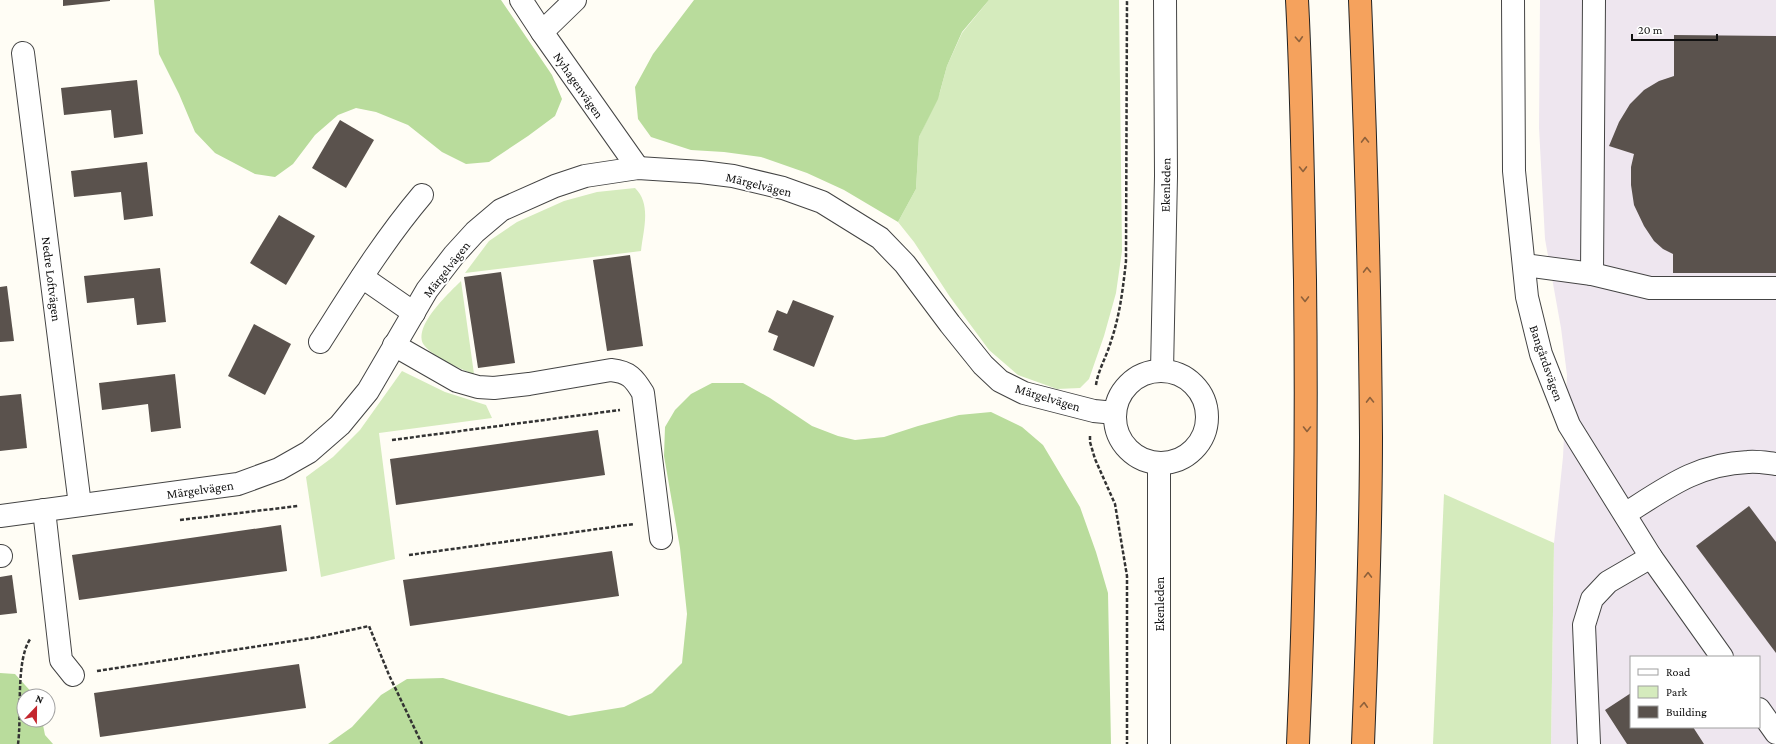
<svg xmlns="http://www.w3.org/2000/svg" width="1776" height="744" font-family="'Crimson Pro',serif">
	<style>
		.industrial { fill: #eee6ef; fill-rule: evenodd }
		.green { fill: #d5ebbd }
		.forest { fill: #b9dc9c }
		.building { fill: #5a524d }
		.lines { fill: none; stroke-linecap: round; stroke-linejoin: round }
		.minor-casing { stroke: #444; stroke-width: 24 }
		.highway-casing { stroke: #222; stroke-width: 24 }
		.path { stroke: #333; stroke-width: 2.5; stroke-dasharray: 4 2; stroke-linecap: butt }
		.minor { stroke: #fff; stroke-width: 22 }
		.highway { stroke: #f5a25d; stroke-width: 22 }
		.oneway { stroke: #8e613b }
		.labels { text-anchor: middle; stroke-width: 4; stroke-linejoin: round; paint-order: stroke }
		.street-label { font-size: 13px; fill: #111; stroke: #fff }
	</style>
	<rect width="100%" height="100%" fill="#fffdf5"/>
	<path class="industrial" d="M1540,0H1776V744H1551L1554,543L1563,457L1567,375L1561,328L1545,239L1539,128ZM1631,657H1759V727H1631Z"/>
	<g class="green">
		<polygon points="989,0 1119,0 1122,251 1116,293 1104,336 1089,379 1080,388 1057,389 1018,375 989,350 950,297 914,242 898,222 916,189 919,137 940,92 947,66 962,33"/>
		<path d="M635,188C652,204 643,231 641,251L465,273L489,241L517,222L564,201L597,192Z"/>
		<path d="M461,281L474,374C460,369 433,357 424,345C412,327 449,293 461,281Z"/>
		<polygon points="402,371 445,392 486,405 492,418 379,433 395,559 321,577 306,477 333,457 360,430"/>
		<polygon points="1444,494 1554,543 1551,744 1433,744"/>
	</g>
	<g class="forest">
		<polygon points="154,0 501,0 552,75 562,99 555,116 528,136 489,162 466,164 442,152 408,125 376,112 356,108 338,115 315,135 293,164 275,177 255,174 215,153 195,132 179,94 159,54"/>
		<polygon points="694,0 989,0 962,32 947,66 938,99 919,137 916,189 898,222 844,190 807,173 761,157 724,152 691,150 651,137 638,119 635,87 653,54"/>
		<polygon points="712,383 743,383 770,398 812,426 838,436 855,440 884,437 918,426 959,415 991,412 1022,427 1043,445 1080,507 1096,552 1108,593 1111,744 328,744 352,727 381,695 407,679 443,678 569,716 624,707 652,693 682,663 687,614 680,548 664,456 665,427 675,410 691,394"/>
		<polygon points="0,673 15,674 35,696 24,696 24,720 42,720 45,735 53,744 0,744"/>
	</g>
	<g class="building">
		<polygon points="63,0 110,0 110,1 63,6"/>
		<polygon points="1674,35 1776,36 1776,273 1673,273 1673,254 1663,249 1654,241 1644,226 1634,205 1631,185 1631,167 1634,154 1609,146 1619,122 1630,104 1644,90 1659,81 1674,76"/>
		<polygon points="137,80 143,134 114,138 111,110 64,115 61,88"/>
		<polygon points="340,120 374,140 346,188 312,168"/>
		<polygon points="147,162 153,216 124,220 121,192 74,197 71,171"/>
		<polygon points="279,215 315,236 286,285 250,263"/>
		<polygon points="630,255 643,346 607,351 593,260"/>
		<polygon points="160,268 166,322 137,325 134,298 87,303 84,276"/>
		<polygon points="501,272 515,363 478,368 464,277"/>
		<polygon points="7,286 14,341 0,342 0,287"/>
		<polygon points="793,300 834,316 814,367 773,350 778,336 768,332 777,310 787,314"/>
		<polygon points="254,324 291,344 265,395 228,376"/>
		<polygon points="175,374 181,428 151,432 148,404 102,410 99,383"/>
		<polygon points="21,394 27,448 0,451 0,396"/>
		<polygon points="598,430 605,475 396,505 390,459"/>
		<polygon points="1749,506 1776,542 1776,653 1696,546"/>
		<polygon points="281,525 287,571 79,600 72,555"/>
		<polygon points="612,551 619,596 410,626 403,580"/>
		<polygon points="12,575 17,613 0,615 0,577"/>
		<polygon points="299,664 306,708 100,737 94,693"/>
		<polygon points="1631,693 1631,727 1693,727 1704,744 1627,744 1605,710"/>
	</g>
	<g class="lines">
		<defs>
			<g id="minor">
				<polyline points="521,0 542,32 638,168"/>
				<polyline points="1513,0 1514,171 1527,297 1541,354 1569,425 1651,557 1722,657"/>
				<polyline points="542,32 575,0"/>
				<polyline points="23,53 80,505"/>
				<polyline points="1524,265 1592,274 1650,288 1776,288"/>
				<polyline points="1592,274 1594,0"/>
				<polyline points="362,277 414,313"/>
				<path d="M320,342C352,292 383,241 422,195"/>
				<path d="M394,345L457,381L478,387L494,388L529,384L611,370C629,372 634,378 643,393L661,538"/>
				<circle cx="1161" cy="417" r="46"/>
				<polyline points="1162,371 1166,176 1165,0"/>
				<polyline points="1159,464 1159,744"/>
				<polyline points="44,510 61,660 73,675"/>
				<path d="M1625,514C1666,488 1697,464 1748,462C1757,461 1767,463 1776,464"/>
				<polyline points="0,516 238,484 279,469 309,452 340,425 368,391 427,290 454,255 475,232 501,210 555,186 585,176 638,168 701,172 733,176 783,188 822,202 880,238 905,264 950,324 983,365 1000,381 1024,393 1094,411 1115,413"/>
				<polyline points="0,556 1,556"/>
				<polyline points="1759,709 1776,733"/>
				<polyline points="1589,744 1584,625 1592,599 1608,582 1651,557"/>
			</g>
			<g id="highway">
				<path d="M1297,0C1302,93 1303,187 1305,280C1307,435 1305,589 1298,744"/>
				<path d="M1360,0C1366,146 1370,292 1371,437C1371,539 1367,642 1363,744"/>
			</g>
		</defs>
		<use href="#minor" class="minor-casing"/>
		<use href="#highway" class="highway-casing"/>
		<g class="path">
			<path d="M1096,385C1098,370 1107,356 1111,341C1120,315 1123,288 1126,261L1127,0"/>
			<polyline points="1090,436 1090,442 1095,459 1115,504 1127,576 1127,744"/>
			<polyline points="392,440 620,410"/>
			<polyline points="180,520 298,506"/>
			<polyline points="409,555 634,524"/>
			<polyline points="97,671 318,637 369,626 389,675 422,744"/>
			<path d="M18,744C22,716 15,659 31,638"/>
		</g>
		<use href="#minor" class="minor"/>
		<use href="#highway" class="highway"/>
	</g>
	<defs><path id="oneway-chevron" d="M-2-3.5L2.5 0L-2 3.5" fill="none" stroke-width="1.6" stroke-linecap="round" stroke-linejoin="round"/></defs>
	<g class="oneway">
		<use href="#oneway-chevron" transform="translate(1299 39) rotate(87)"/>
		<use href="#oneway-chevron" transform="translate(1365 140) rotate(-91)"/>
		<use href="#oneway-chevron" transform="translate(1303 169) rotate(89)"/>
		<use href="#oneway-chevron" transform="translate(1367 270) rotate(-91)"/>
		<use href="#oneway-chevron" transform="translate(1305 299) rotate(89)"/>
		<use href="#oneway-chevron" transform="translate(1370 400) rotate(-91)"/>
		<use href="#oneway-chevron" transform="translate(1307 429) rotate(90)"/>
		<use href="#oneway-chevron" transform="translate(1368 575) rotate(-89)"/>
		<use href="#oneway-chevron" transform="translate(1364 705) rotate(-87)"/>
	</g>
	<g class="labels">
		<g class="street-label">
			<text transform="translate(579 85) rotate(55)" y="5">Nyhagenvägen</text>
			<text transform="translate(759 184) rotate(14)" y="5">Märgelvägen</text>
			<text transform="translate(1165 185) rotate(-89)" y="5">Ekenleden</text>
			<text transform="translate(446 269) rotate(-52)" y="5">Märgelvägen</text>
			<text transform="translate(52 279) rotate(83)" y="5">Nedre Loftvägen</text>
			<text transform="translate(1547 363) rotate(71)" y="5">Bangårdsvägen</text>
			<text transform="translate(1048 397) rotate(17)" y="5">Märgelvägen</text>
			<text transform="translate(200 489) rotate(-8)" y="5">Märgelvägen</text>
			<text transform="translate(1159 604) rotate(-90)" y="5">Ekenleden</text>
		</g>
	</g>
	<rect x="1630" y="656" width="130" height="72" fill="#ffffff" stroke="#a0a0a0"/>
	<rect x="1638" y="669" width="20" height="6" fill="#ffffff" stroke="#a0a0a0"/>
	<text x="1666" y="676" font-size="12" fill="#111111">Road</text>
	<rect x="1638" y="686" width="20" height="12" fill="#d5ebbd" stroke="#a0a0a0"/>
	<text x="1666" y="696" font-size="12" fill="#111111">Park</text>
	<rect x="1638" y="706" width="20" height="12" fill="#5a524d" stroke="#a0a0a0"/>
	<text x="1666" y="716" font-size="12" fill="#111111">Building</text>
	<g transform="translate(36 708) rotate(22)"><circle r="19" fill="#ffffff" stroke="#a0a0a0"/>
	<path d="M0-3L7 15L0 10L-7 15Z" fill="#c4262e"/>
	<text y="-6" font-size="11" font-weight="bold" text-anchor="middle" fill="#111111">N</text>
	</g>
	<path d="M1632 34v6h85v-6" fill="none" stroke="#111111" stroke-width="2"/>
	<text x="1638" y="34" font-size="12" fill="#111111" stroke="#ffffff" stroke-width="3" paint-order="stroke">20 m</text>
</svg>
